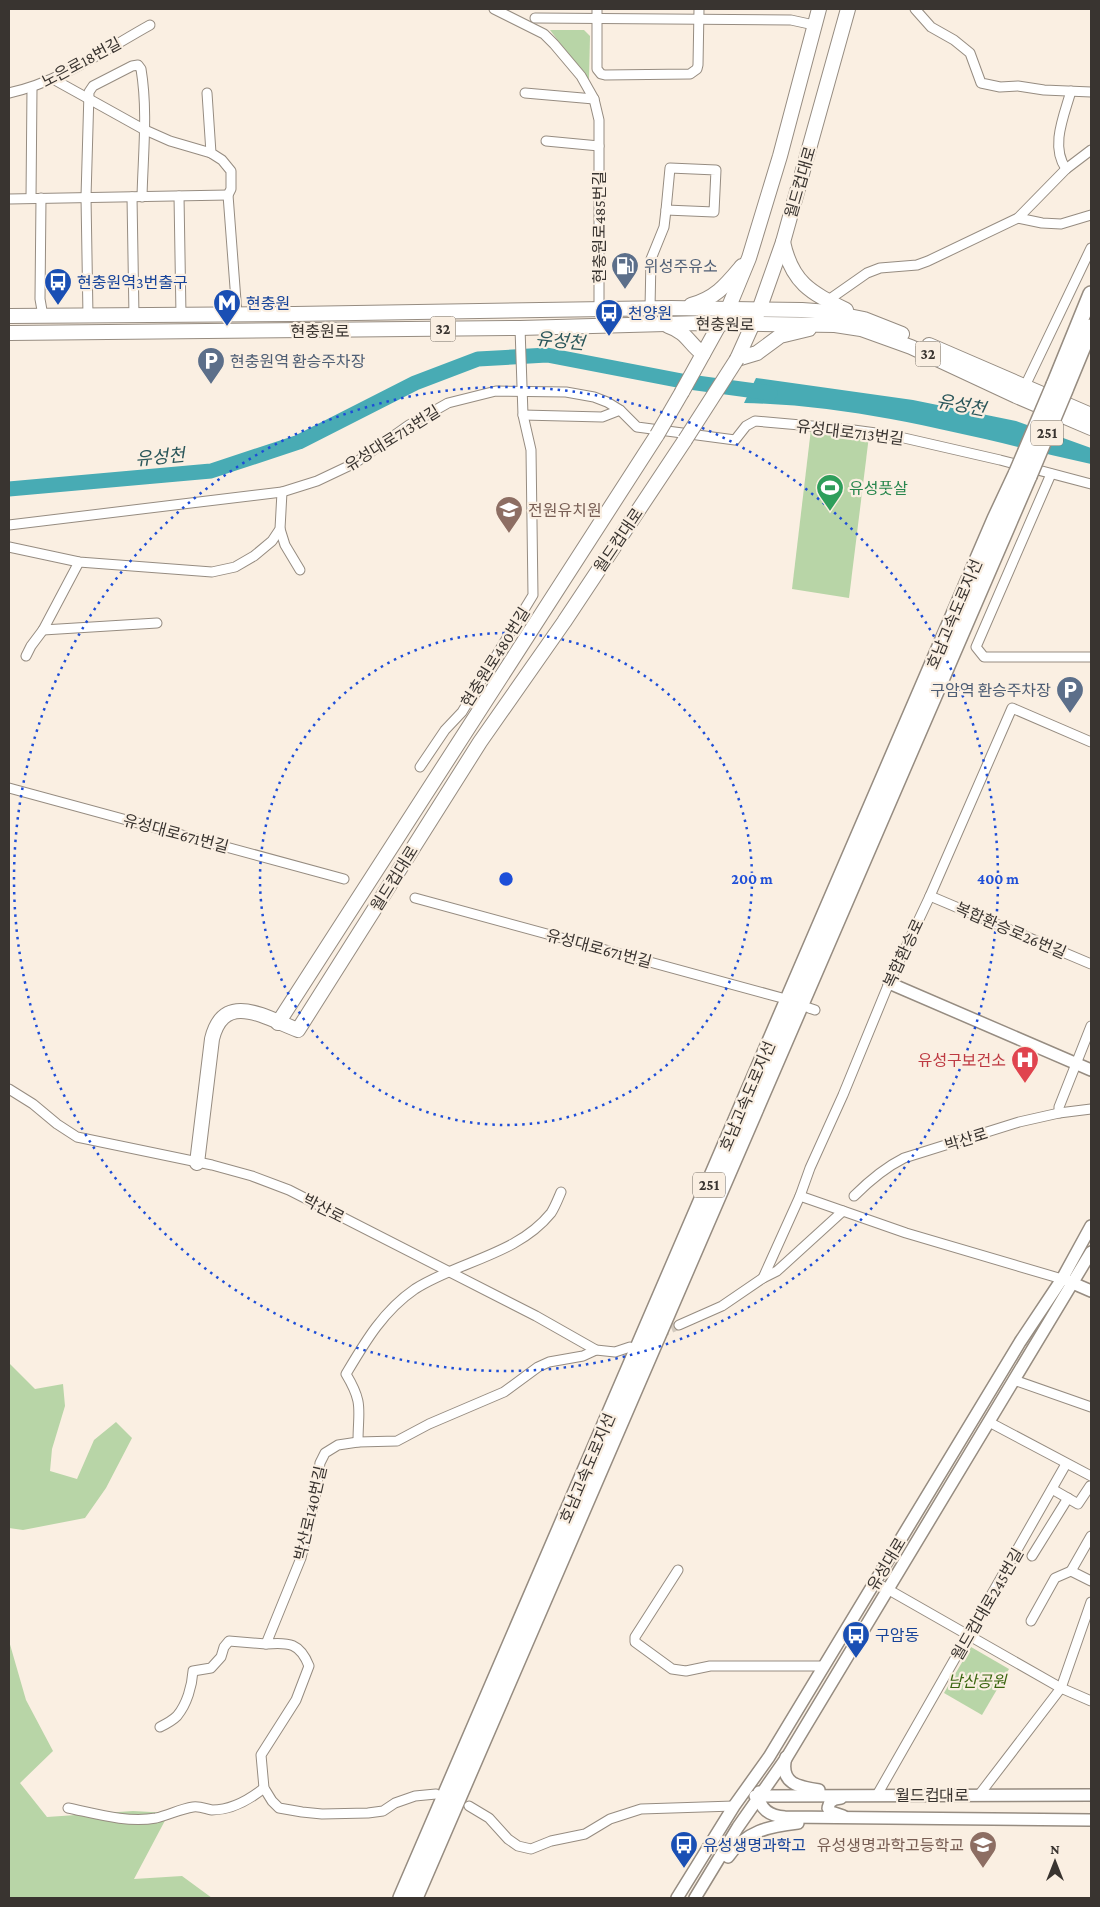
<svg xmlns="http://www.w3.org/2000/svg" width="1100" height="1907" font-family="'Crimson Pro','Noto Sans KR',serif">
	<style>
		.green { fill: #b8d5a7 }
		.water { fill: #48abb4 }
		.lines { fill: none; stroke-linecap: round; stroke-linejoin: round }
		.river { stroke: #48abb4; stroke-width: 15 }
		.street-tunnel { stroke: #d3cabe; stroke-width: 9; stroke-dasharray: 9 4.5; stroke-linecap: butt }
		.street-casing { stroke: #968c81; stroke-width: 11 }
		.secondary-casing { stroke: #968c81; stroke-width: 14 }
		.primary-casing { stroke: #968c81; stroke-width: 16 }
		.highway-casing { stroke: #968c81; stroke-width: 18 }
		.street { stroke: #fff; stroke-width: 9 }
		.secondary { stroke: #fff; stroke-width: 11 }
		.primary { stroke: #fff; stroke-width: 14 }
		.highway { stroke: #fff; stroke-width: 15 }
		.primary-bridge-casing { stroke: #968c81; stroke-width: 16; stroke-linecap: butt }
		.highway-bridge-casing { stroke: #968c81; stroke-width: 18; stroke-linecap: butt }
		.primary-bridge { stroke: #fff; stroke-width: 14 }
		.highway-bridge { stroke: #fff; stroke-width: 15 }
		.ring { fill: none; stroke: #1d4ed8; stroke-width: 2.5; stroke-dasharray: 2.5 5 }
		.labels { text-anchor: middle; stroke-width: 4.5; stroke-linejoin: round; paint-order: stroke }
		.shield { fill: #faefe2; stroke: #736c65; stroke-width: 1 }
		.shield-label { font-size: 15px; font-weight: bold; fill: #393430 }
		.street-label { font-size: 16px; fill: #393430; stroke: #faefe2 }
		.service-label { font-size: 16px; fill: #4e5e75; stroke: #faefe2; text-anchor: start }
		.transit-label { font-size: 16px; fill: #164399; stroke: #faefe2; text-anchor: start }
		.leisure-label { font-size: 16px; fill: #27864d; stroke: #faefe2; text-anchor: start }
		.education-label { font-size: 16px; fill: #785e54; stroke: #faefe2; text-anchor: start }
		.health-label { font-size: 16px; fill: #be3a42; stroke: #faefe2; text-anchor: end }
		.park-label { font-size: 16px; font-style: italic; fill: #39650f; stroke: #faefe2 }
		.water-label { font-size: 18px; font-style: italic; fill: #2a565a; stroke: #faefe2 }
		.centre { fill: #1d4ed8; stroke: #faefe2; stroke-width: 2.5 }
		.ring-label { font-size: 15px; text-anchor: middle; font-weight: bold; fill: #1d4ed8; stroke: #faefe2; stroke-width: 4.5; stroke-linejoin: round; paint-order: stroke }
	</style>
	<rect width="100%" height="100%" fill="#faefe2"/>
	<g class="green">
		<polygon points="550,30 584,30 590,36 589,79 588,80"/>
		<polygon points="811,429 869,436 849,598 792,589"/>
		<polygon points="9,1363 35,1389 63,1384 65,1406 52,1449 50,1471 77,1479 94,1440 116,1422 132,1438 106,1488 85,1518 23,1530 9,1528"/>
		<polygon points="9,1641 26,1700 53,1751 20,1783 47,1817 133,1811 169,1813 134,1879 182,1876 212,1898 9,1898"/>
		<polygon points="971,1647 1009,1669 982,1715 944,1693"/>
	</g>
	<path class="water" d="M756,378L913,400L1016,421L1091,448V464C976,438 862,405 744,403Z"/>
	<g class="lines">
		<polyline class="river" points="9,489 211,471 299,442 415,383 478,359 547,355 682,381 770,393"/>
		<polyline class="street-tunnel" points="659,1334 679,1325"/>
		<defs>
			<g id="street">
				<polyline points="494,9 544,34 554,44 581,76 594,99 599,120 599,309"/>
				<polyline points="597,9 597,69 601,74 605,75 690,74 697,69 698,65 699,9"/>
				<polyline points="915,9 931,27 954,40 970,53 981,83 1000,87 1018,86 1044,90 1091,92"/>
				<polyline points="535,18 791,20 814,25"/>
				<polyline points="53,79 143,129 170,141 211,153"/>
				<path d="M9,93C60,82 105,50 150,25"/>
				<polyline points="207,93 211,153 222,160 231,171 231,189 228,195 237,314"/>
				<polyline points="525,93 594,99"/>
				<polyline points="546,141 599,146"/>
				<polygon points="670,168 716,170 714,212 666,210"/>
				<path d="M1066,169C1050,146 1064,116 1071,91"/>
				<polyline points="179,196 181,315"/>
				<polyline points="132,197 134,316"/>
				<polyline points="31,198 32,88"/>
				<polyline points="41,198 40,299 43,316"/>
				<polyline points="9,199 228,195"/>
				<polyline points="1018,218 1042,223 1061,224 1091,215"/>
				<polyline points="827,301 867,273 880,268 917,265 928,261 1018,218 1066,169 1091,150"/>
				<polyline points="650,308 651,259 664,227 666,210"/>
				<path d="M88,316L86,197L89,92L93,86L132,66L138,65L141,69C148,111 143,154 142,197"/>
				<polyline points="1025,386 1091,248"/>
				<polyline points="523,415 602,417 620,410"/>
				<polyline points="1051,474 976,647 984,657 1091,657"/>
				<polyline points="9,525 282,492 317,481 355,463 409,425 448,403 496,391 566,392 594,397 607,402 620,410 637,427 735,440 746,426 755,421 846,429 891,435 1000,460 1091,484"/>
				<polyline points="280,529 285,545 300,570"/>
				<polyline points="9,547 79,562 212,572 235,567 254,556 272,541 280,529 282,492"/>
				<polyline points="43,630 157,623"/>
				<polyline points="26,656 31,646 43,630 79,562"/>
				<polyline points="420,767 445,730 462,712 533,595 531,450 523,415 520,328"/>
				<polyline points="9,788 344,879"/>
				<polyline points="930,896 1091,964"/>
				<polyline points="415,898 782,998"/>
				<polyline points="809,1008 815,1010"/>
				<polyline points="9,1089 33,1104 57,1124 77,1137 212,1165 252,1176 289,1190 536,1316 596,1350 615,1352 630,1347"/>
				<polyline points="1059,1113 1059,1107 1091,1026"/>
				<polyline points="800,1196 906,1233 1062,1279"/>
				<path d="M854,1196C870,1180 884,1168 904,1158L1019,1122L1059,1113L1091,1109"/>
				<polyline points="763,1278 800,1196 810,1168 843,1095 889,983 930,896 1012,708 1091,742"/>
				<polyline points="679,1325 722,1306 763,1278 777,1271 843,1211"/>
				<polyline points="1014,1380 1091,1407"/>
				<polyline points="989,1422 1091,1476"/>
				<path d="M358,1442C358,1409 364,1404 346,1374C365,1342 383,1311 415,1289C459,1261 517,1255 551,1213C555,1207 558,1199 561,1192"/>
				<polyline points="1052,1489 1078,1504 1090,1486 1091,1487"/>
				<polyline points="1091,1536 1071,1571 1091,1581"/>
				<polyline points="1032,1556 1068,1498"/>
				<polyline points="678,1570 635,1637 635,1642 672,1669 686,1671 710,1666 824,1666"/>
				<polyline points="875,1582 1061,1688 1091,1701"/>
				<polyline points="1031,1621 1055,1578 1071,1571"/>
				<path d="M160,1727C166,1724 173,1720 177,1716C187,1704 192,1686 193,1671L211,1668L221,1657L224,1647L229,1641L266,1644"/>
				<path d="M436,1794L415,1796L395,1803L383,1811L368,1813L322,1814L302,1812L279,1808L272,1801L264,1788L261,1755L296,1700L309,1666C300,1643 289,1642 266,1644L301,1558L314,1504L320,1463L325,1453L338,1445L358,1442L397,1441L429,1424L504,1392L538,1367L549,1362L583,1356L596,1350"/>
				<polyline points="877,1795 1066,1464"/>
				<polyline points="979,1795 1061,1688 1091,1602"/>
				<polyline points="469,1806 489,1818 508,1839 518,1846 531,1849 551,1841 585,1834 610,1819 641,1809 734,1806"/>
				<path d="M68,1808C97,1814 127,1823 156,1818C169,1815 180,1809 193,1807C200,1806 206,1809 212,1810C232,1810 249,1800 264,1788"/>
			</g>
			<g id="secondary">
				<polyline points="889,983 1091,1070"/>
				<polyline points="1068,1281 1091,1291"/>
				<path d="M786,1757C779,1784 799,1787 819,1790"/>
				<path d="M759,1792C758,1809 770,1816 785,1817L1091,1820"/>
				<polyline points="755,1796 1091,1795"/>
				<polyline points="841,1798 835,1799 830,1802 828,1808 831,1812 843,1816"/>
				<path d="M728,1857C745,1831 770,1826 798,1823"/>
				<polyline points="677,1898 734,1806 769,1757 1020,1342 1062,1279 1091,1226"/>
				<polyline points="695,1898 738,1827 787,1757 1091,1252"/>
			</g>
			<g id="primary">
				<path d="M783,242C792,283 810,292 846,310"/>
				<path d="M691,305C716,298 726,285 742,266"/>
				<polyline points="9,316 294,314 671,308 802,310 829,312 864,319 902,334"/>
				<path d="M668,326C688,333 688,343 703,354"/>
				<polyline points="9,333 520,328 702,323 835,325 861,329 911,347 1016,396 1091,428"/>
				<polyline points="929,345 1091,415"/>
				<polyline points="737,359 759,310 783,242 848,9"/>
				<polyline points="737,359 757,353 780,336 809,329"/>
				<polyline points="682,392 728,309 749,258 780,156 819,9"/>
				<polyline points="278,1023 657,435"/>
				<path d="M197,1163L212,1039C224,989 268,1019 298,1030L480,742L564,622L685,440"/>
			</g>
			<g id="highway">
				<polyline points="1054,385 1091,294"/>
				<polyline points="1065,390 1091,327"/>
				<polyline points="401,1898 995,519 1017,472"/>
				<polyline points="415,1898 1029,476"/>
			</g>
		</defs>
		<use href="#street" class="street-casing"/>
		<use href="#secondary" class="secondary-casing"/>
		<use href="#primary" class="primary-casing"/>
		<use href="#highway" class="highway-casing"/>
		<use href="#street" class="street"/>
		<use href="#secondary" class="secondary"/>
		<use href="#primary" class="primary"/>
		<use href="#highway" class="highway"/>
		<defs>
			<g id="primary-bridge">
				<polyline points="657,435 682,392"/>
				<polyline points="685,440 737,359"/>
			</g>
			<g id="highway-bridge">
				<polyline points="1017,472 1054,385"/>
				<polyline points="1029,476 1065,390"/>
			</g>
		</defs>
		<use href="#primary-bridge" class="primary-bridge-casing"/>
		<use href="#highway-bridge" class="highway-bridge-casing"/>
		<use href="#primary-bridge" class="primary-bridge"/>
		<use href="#highway-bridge" class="highway-bridge"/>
	</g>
	<g class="ring">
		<circle cx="506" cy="879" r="246"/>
		<circle cx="506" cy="879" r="492"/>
	</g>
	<defs>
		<symbol id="fuel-pin" viewBox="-11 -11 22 30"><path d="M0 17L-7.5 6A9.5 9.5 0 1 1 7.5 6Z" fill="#5c6f8a" stroke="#faefe2"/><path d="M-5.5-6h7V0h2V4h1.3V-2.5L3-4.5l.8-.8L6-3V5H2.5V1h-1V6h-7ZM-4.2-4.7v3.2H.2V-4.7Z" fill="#fff"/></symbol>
		<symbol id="bus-pin" viewBox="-11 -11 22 30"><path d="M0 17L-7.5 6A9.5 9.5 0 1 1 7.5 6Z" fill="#1a4fb4" stroke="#faefe2"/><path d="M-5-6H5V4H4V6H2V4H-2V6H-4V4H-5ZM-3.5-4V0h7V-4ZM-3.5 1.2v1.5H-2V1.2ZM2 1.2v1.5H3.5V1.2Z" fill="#fff"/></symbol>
		<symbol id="metro-pin" viewBox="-11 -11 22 30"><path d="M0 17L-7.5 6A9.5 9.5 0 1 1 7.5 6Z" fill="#1a4fb4" stroke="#faefe2"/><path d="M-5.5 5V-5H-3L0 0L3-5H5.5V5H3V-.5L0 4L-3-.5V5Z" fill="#fff"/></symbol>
		<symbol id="parking-pin" viewBox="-11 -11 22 30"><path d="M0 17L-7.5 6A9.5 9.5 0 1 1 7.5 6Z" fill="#5c6f8a" stroke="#faefe2"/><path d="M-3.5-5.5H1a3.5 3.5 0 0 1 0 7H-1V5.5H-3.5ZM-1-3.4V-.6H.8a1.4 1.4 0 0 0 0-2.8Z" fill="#fff"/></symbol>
		<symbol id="stadium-pin" viewBox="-11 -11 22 30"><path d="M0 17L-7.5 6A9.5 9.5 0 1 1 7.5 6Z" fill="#2e9e5b" stroke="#faefe2"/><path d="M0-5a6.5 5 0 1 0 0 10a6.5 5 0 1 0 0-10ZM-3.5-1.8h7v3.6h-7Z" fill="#fff"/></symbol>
		<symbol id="school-pin" viewBox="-11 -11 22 30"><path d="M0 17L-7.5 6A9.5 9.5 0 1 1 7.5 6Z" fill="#8d6e63" stroke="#faefe2"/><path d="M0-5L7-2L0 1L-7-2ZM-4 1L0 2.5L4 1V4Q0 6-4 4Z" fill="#fff"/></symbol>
		<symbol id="hospital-pin" viewBox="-11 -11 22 30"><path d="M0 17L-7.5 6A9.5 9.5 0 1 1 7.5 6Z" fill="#e0444e" stroke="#faefe2"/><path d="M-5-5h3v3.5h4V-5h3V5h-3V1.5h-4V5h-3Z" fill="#fff"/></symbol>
	</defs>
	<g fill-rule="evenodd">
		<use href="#fuel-pin" x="609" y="250" width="32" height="43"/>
		<use href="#bus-pin" x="42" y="266" width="32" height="43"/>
		<use href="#metro-pin" x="211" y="287" width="32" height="43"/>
		<use href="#bus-pin" x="593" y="297" width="32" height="43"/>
		<use href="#parking-pin" x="195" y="345" width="32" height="43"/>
		<use href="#stadium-pin" x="814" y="472" width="32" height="43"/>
		<use href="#school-pin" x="493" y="494" width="32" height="43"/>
		<use href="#parking-pin" x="1054" y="674" width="32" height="43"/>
		<use href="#hospital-pin" x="1009" y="1044" width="32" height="43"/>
		<use href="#bus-pin" x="840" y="1619" width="32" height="43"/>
		<use href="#bus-pin" x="668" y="1829" width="32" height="43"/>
		<use href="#school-pin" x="967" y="1829" width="32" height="43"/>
	</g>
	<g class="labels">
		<g class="shield">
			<rect x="430.5" y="316.5" width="25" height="25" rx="4"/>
			<rect x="915.5" y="341.5" width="25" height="25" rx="4"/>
			<rect x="1031" y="420.5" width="32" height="25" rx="4"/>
			<rect x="693" y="1172.5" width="32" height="25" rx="4"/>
		</g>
		<g class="shield-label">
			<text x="443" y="334">32</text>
			<text x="928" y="359">32</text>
			<text x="1047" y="438">251</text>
			<text x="709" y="1190">251</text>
		</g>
		<g class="street-label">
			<text transform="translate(81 62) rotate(-28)" y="6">노은로18번길</text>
			<text transform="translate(800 182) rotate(-74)" y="6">월드컵대로</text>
			<text transform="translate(599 227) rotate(-90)" y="6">현충원로485번길</text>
			<text transform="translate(725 324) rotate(1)" y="6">현충원로</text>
			<text x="320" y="337">현충원로</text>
			<text transform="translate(850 432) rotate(7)" y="6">유성대로713번길</text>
			<text transform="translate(392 438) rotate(-32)" y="6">유성대로713번길</text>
			<text transform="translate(618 540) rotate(-56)" y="6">월드컵대로</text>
			<text transform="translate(954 614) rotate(-67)" y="6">호남고속도로지선</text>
			<text transform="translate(495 657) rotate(-58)" y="6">현충원로480번길</text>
			<text transform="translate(176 833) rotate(15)" y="6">유성대로671번길</text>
			<text transform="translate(394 878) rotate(-58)" y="6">월드컵대로</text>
			<text transform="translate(1011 930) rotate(23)" y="6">복합환승로26번길</text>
			<text transform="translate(599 948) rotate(15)" y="6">유성대로671번길</text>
			<text transform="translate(903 953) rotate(-65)" y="6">복합환승로</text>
			<text transform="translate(747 1096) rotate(-67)" y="6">호남고속도로지선</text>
			<text transform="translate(966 1139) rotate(-17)" y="6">박산로</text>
			<text transform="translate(324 1208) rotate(27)" y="6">박산로</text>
			<text transform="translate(587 1468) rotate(-67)" y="6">호남고속도로지선</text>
			<text transform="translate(310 1513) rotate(-77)" y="6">박산로140번길</text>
			<text transform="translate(886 1564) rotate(-59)" y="6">유성대로</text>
			<text transform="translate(987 1604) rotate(-60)" y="6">월드컵대로245번길</text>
			<text x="932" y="1801">월드컵대로</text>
		</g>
		<g class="service-label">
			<text x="644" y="272">위성주유소</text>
			<text x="230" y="367">현충원역 환승주차장</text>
			<text x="1051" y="696" text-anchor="end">구암역 환승주차장</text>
		</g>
		<g class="transit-label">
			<text x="77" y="288">현충원역3번출구</text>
			<text x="246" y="309">현충원</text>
			<text x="628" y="319">천양원</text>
			<text x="875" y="1641">구암동</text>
			<text x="703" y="1851">유성생명과학고</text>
		</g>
		<g class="leisure-label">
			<text x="849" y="494">유성풋살</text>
		</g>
		<g class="education-label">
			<text x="528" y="516">전원유치원</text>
			<text x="964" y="1851" text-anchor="end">유성생명과학고등학교</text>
		</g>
		<g class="health-label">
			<text x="1006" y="1066">유성구보건소</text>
		</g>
		<g class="park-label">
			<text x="977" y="1687">남산공원</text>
		</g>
		<g class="water-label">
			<text transform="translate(560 341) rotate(6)" y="6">유성천</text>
			<text transform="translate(961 405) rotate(11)" y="6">유성천</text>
			<text transform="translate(160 457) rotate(-5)" y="6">유성천</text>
		</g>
	</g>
	<circle cx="506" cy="879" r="8" class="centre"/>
	<g class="ring-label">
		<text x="752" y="884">200 m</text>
		<text x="998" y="884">400 m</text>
	</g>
	<rect width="1100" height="1907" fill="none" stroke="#393430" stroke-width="20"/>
	<g transform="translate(1055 1862)" stroke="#faefe2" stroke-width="4" paint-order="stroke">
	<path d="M0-4L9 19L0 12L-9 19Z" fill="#393430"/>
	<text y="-8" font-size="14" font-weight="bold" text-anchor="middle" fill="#393430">N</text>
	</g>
</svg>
